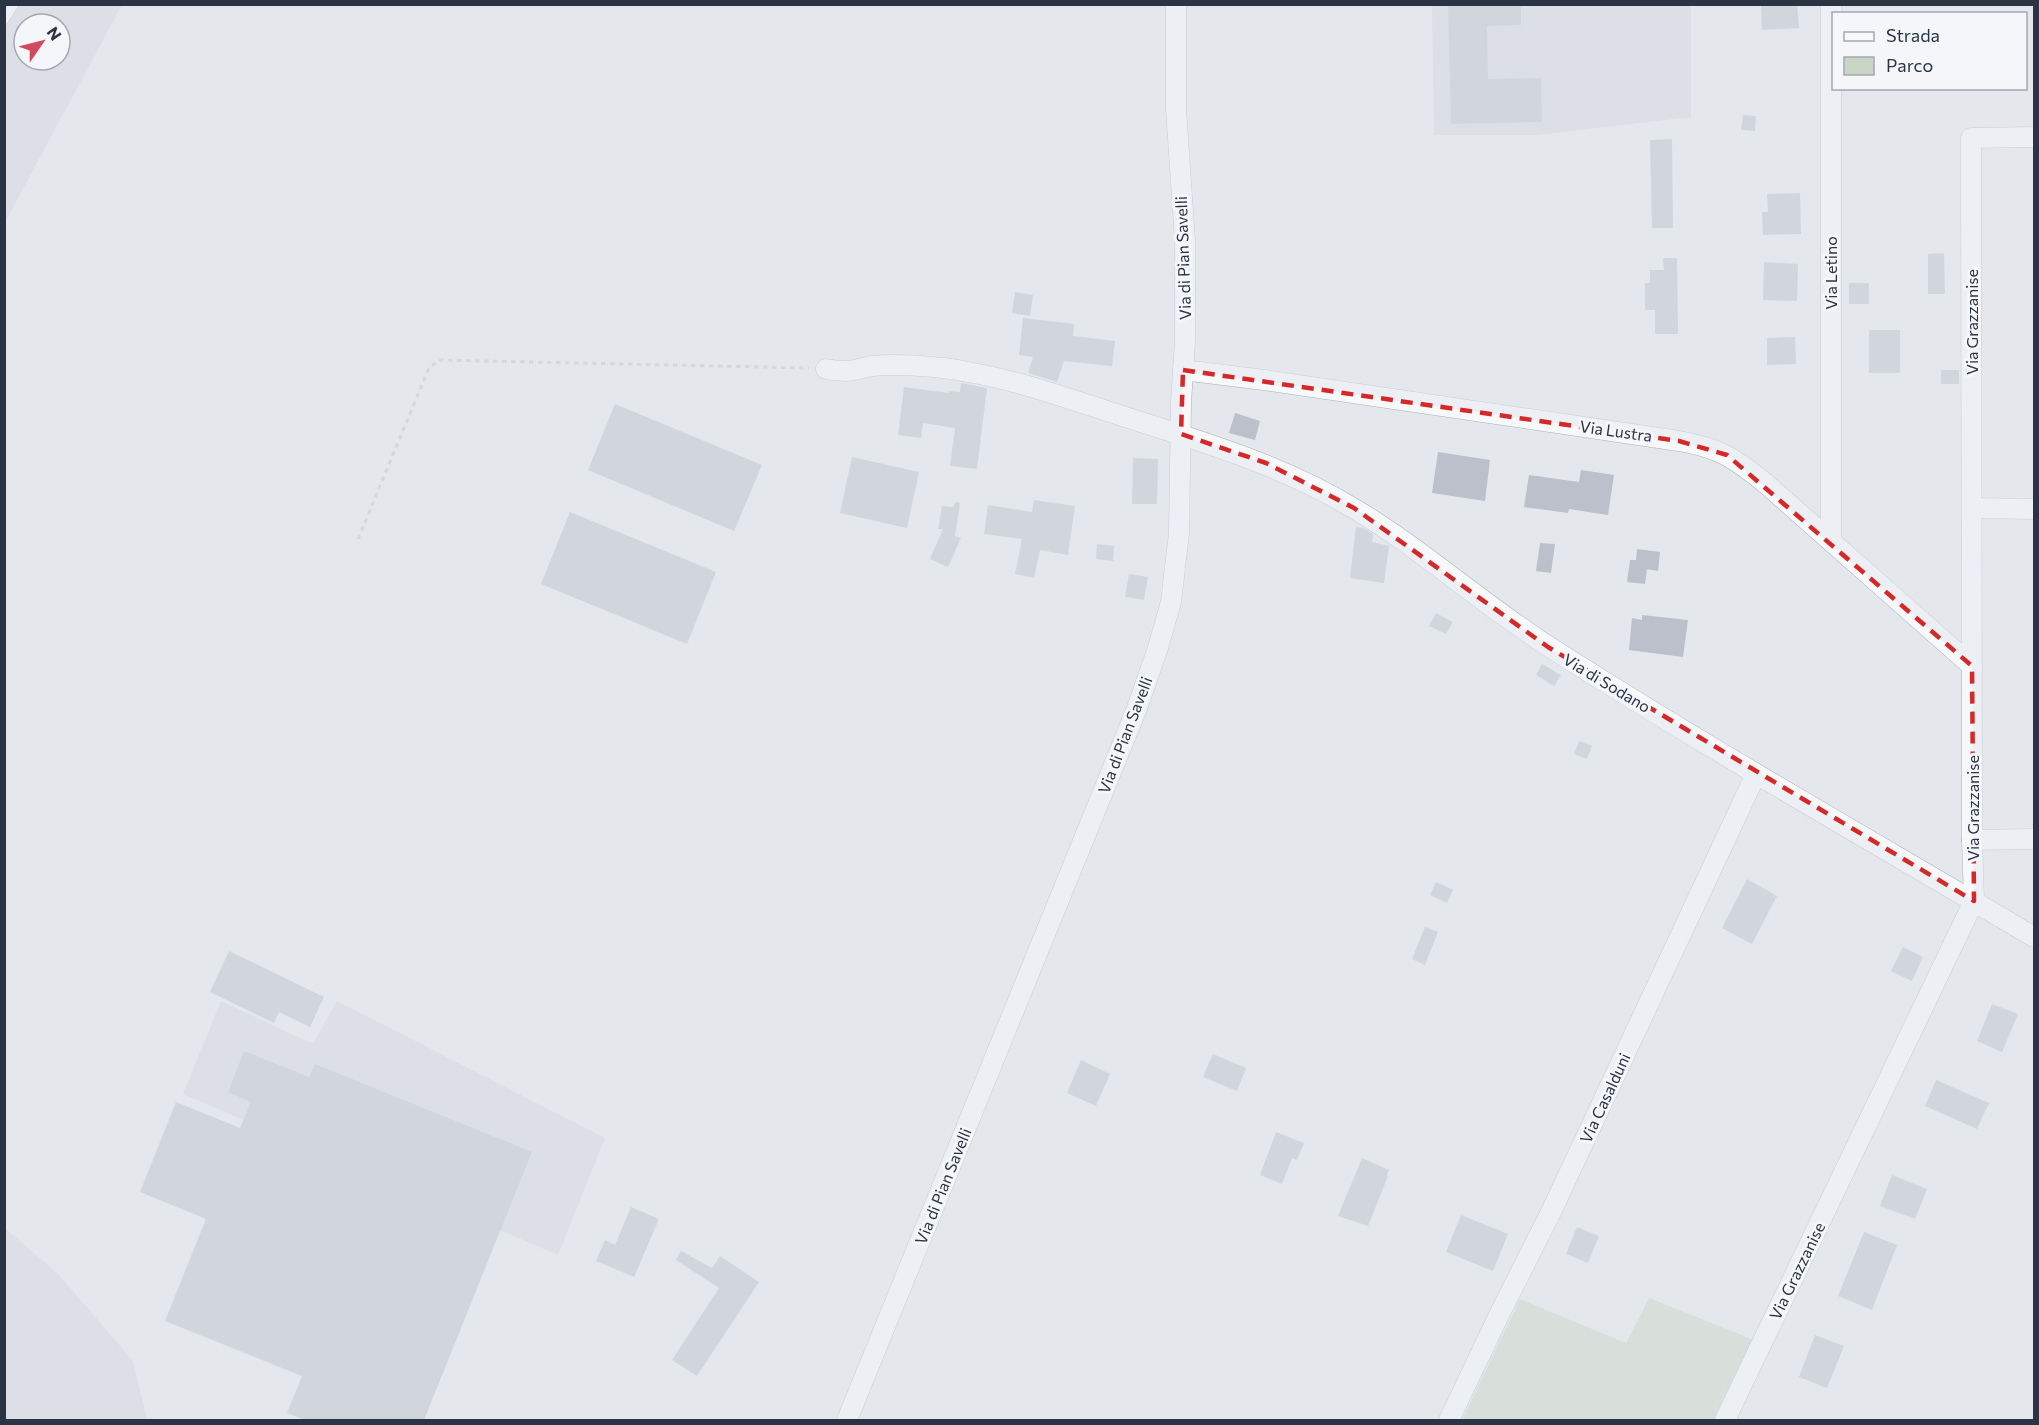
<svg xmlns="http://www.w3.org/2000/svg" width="2039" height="1425" font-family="Commissioner,sans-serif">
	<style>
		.built { fill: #d2d6de; fill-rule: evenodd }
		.green { fill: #c9d6c5 }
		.building { fill: #bbc0ca }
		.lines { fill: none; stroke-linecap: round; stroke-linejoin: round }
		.lane-casing { stroke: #a9aeb7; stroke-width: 10 }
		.street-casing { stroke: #a9aeb7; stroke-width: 21 }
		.path { stroke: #c2c5cb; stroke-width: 3; stroke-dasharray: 4.5 4.5; stroke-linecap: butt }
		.lane { stroke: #f7f8fa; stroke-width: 9 }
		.street { stroke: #f7f8fa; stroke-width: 20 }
		.marked { fill: none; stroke: #d62828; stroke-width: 4.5; stroke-dasharray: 12 8; stroke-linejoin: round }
		.labels { text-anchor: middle; stroke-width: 6; stroke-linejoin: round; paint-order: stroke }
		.street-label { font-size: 16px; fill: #2b3445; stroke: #f4f6f9 }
	</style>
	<rect width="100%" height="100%" fill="#e4e7ec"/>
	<g class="built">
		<path d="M5,5H122L5,222ZM24,24H60V60H24Z"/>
		<polygon points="1432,5 1691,5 1691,117 1536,135 1434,135"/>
		<polygon points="221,1001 313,1044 337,1001 605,1138 558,1255 183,1094"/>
		<polygon points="5,1228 59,1275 133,1361 147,1420 5,1420"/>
	</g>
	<polygon class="green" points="1649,1298 1754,1340 1716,1420 1468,1420 1463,1418 1520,1299 1626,1343"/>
	<g class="building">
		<polygon points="1448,4 1521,4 1521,25 1487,26 1488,79 1541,78 1542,122 1451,124"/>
		<polygon points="1761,4 1797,4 1799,28 1762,30"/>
		<polygon points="1743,115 1756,116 1755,131 1741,130"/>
		<polygon points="1672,139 1673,228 1652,228 1650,140"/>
		<polygon points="1800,193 1801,234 1763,235 1762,212 1768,212 1767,194"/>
		<polygon points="1944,253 1945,294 1928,294 1928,254"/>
		<polygon points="1663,258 1677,258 1678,334 1655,334 1655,310 1645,310 1645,283 1650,283 1650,270 1664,270"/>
		<polygon points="1764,262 1798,264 1797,301 1763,300"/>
		<rect x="1849" y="283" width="20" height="21"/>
		<polygon points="1015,292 1033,295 1030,316 1012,313"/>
		<polygon points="1023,318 1074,324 1073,336 1115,341 1112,366 1064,361 1057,382 1028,373 1033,357 1019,355"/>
		<rect x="1869" y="330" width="31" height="43"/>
		<polygon points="1795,337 1796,364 1767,365 1767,338"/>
		<rect x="1941" y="370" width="18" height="14"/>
		<polygon points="961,383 987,388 977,469 950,466 955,428 923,423 921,438 898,435 904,387 949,393 949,391 960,392"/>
		<polygon points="615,404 762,465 734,531 588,470"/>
		<polygon points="1235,413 1260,421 1255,440 1229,433"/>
		<polygon points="1438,452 1490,460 1485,501 1432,493"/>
		<polygon points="852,457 919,472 907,528 840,513"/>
		<polygon points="1133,458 1158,459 1157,504 1132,504"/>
		<polygon points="1581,470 1614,475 1608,515 1569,509 1568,513 1524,507 1529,475 1579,482"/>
		<polygon points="1034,500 1075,506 1068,555 1040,550 1034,578 1015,574 1022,539 984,534 988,505 1032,512"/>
		<polygon points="956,502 960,503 955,536 961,538 948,567 930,559 943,529 938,529 942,506 953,507"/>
		<polygon points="570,512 716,572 687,644 541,584"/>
		<polygon points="1356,527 1363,528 1373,534 1372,542 1389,546 1384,583 1350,578"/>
		<polygon points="1540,543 1555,544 1551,573 1536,571"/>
		<polygon points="1097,544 1114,546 1113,561 1096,559"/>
		<polygon points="1637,549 1660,552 1658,571 1647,569 1645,584 1627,582 1630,560 1636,560"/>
		<polygon points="1129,574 1148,577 1144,600 1125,597"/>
		<polygon points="1436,613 1453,622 1446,634 1429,626"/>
		<polygon points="1642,615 1688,620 1683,657 1629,650 1632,618 1642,620"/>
		<polygon points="1542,664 1561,675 1554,686 1536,675"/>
		<polygon points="1579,741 1592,746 1587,759 1574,754"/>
		<polygon points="1747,879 1777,896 1752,944 1722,928"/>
		<polygon points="1436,882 1453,890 1447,903 1430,895"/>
		<polygon points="1425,927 1438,932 1425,965 1412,959"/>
		<polygon points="1903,947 1923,957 1912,981 1891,971"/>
		<polygon points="229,951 324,997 310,1027 279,1012 274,1023 210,992"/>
		<polygon points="1992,1004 2018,1014 2002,1052 1977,1041"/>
		<polygon points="244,1051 309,1077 315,1064 532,1152 424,1420 305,1420 287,1413 302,1376 165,1321 206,1219 140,1192 176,1102 240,1128 251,1102 228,1092"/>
		<polygon points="1213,1054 1246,1068 1237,1091 1203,1077"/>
		<polygon points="1081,1060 1110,1074 1096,1106 1067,1093"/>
		<polygon points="1936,1080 1989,1103 1977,1129 1925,1106"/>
		<polygon points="1276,1132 1304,1143 1297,1160 1292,1158 1282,1184 1260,1175"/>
		<polygon points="1362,1158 1389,1170 1387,1175 1388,1176 1368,1226 1338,1216"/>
		<polygon points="1892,1175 1927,1189 1915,1219 1880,1206"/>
		<polygon points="631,1207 659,1219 634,1277 596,1261 605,1240 615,1245"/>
		<polygon points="1461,1215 1508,1234 1493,1271 1446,1252"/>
		<polygon points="1577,1227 1599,1236 1588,1263 1566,1254"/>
		<polygon points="1864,1232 1897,1245 1872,1310 1838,1296"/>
		<polygon points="681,1251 712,1268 720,1256 759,1282 697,1376 672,1360 719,1288 676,1260"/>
		<polygon points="1815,1335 1844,1346 1827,1388 1799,1377"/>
	</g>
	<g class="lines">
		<defs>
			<polyline id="lane" points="4,20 14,4"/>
			<g id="street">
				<polyline points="1831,4 1831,541"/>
				<path d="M826,369C832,370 840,371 846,371C855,371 864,367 873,366C896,363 945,367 968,372C1020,381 1070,399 1119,415C1200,441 1280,464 1353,508C1422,549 1481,603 1548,646C1707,748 1872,841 2034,937"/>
				<path d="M1183,370L1264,380L1679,441C1719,448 1733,457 1765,483L1972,666"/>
				<polyline points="1973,508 2034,509"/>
				<polyline points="1972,840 2034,839"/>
				<polyline points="847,1420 1136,711 1157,651 1171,602 1179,533 1181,403 1185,341 1185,241 1176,109 1176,4"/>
				<polyline points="1449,1420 1500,1313 1551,1212 1756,774"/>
				<polyline points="1725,1420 1974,901 1972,840 1971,138 2034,137"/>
			</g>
		</defs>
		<use href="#lane" class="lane-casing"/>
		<use href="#street" class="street-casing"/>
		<polyline class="path" points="358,539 429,368 439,360 809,368"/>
		<use href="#lane" class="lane"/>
		<use href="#street" class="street"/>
	</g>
	<path d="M0 0H2039V1425H0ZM1183,370L1679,441L1727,455L1972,666L1974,901L1548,647L1354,508L1266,463L1181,434Z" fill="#e4e7ec" fill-opacity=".55" fill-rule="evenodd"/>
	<path class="marked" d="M1183,370L1679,441L1727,455L1972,666L1974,901L1548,647L1354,508L1266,463L1181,434Z"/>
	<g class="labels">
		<g class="street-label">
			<text transform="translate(1183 258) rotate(-92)" y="6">Via di Pian Savelli</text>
			<text transform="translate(1831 273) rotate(-90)" y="6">Via Letino</text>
			<text transform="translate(1972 322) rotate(-90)" y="6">Via Grazzanise</text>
			<text transform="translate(1616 431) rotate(8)" y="6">Via Lustra</text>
			<text transform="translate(1607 683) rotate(31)" y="6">Via di Sodano</text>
			<text transform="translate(1125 735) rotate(-69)" y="6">Via di Pian Savelli</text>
			<text transform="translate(1973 808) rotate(-90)" y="6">Via Grazzanise</text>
			<text transform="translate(1605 1098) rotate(-65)" y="6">Via Casalduni</text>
			<text transform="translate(943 1186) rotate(-68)" y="6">Via di Pian Savelli</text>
			<text transform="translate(1797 1271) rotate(-64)" y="6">Via Grazzanise</text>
		</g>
	</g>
	<rect width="2039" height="1425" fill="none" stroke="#2b3445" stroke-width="12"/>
	<rect x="1832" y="12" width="195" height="78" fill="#f4f6f9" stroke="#a4a8b1" stroke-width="1.5"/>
	<rect x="1844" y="32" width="30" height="9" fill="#f7f8fa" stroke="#a4a8b1" stroke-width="1.5"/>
	<text x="1886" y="42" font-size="18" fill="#2b3445">Strada</text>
	<rect x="1844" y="57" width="30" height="18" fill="#c9d6c5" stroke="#a4a8b1" stroke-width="1.5"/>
	<text x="1886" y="72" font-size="18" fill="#2b3445">Parco</text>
	<g transform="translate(42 42) rotate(55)"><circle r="28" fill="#f4f6f9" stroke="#a4a8b1" stroke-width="1.5"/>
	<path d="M0-4.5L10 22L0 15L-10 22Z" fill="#d1495b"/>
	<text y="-9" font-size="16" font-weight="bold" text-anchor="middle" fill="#2b3445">N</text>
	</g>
</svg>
